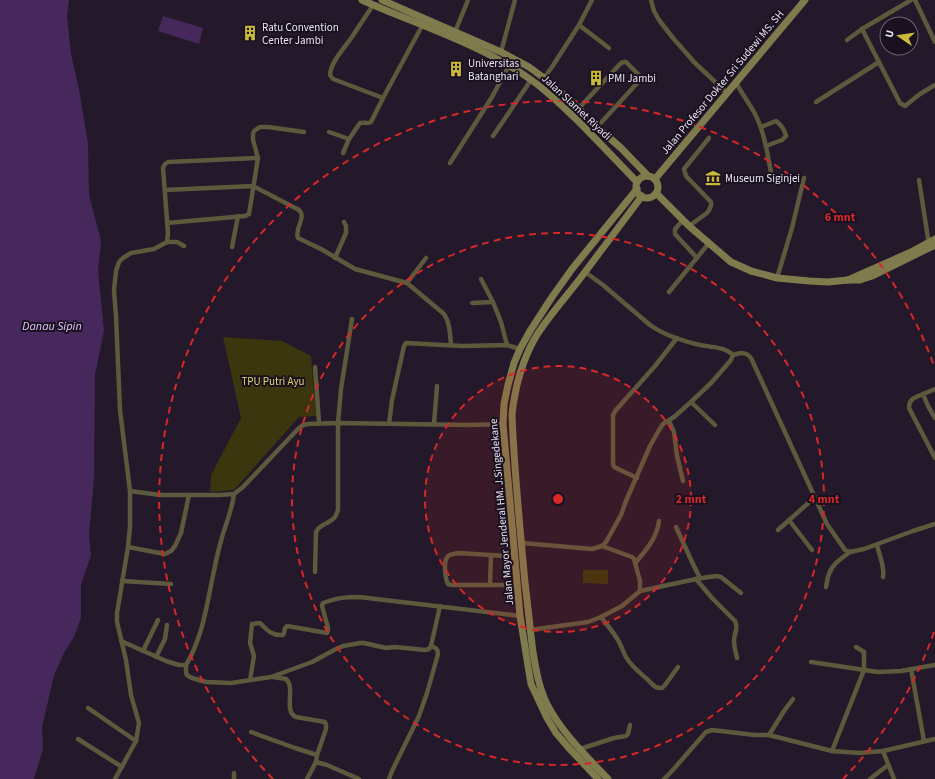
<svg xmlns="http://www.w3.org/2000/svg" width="935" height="779" font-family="'Source Sans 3',sans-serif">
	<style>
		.green { fill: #3b360d }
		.water { fill: #47285d }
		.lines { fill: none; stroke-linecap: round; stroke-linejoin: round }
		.street { stroke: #5c593d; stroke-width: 4.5 }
		.secondary { stroke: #807b4d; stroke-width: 7 }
		.ring { fill: none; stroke: #d62828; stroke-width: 2; stroke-dasharray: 7 5 }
		.labels { text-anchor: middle; stroke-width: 4; stroke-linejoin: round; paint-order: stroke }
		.poi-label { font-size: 11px; fill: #eae4f0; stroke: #191020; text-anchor: start }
		.street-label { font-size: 11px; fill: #eae4f0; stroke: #191020 }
		.park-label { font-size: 11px; fill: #e3d66f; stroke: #191020 }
		.water-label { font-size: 12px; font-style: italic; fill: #e1c6f9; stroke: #191020 }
		.centre { fill: #d62828; stroke: #191020; stroke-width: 2 }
		.ring-label { font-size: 12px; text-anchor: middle; font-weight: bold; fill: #d62828; stroke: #191020; stroke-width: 4; stroke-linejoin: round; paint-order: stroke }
	</style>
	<rect width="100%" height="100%" fill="#23192a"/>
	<g class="green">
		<polygon points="223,337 282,341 311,356 316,416 299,417 234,490 210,492 211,475 241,418"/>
		<polygon points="583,570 608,570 608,584 583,583"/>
	</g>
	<g class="water">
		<polygon points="0,0 69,0 67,16 71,54 79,89 88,144 89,195 101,241 98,271 104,331 95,375 94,479 89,534 91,556 81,584 81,618 74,637 64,653 54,675 42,727 43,749 34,779 0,779"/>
		<polygon points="163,16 203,28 199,44 158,31"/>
	</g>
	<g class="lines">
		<g class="street">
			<polyline points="651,0 654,11 659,20 673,38 694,62 727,93"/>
			<polyline points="911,0 862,29 900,103 905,106 920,94 935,85"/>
			<polyline points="915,0 935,42"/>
			<path d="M373,5C366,16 359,26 352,37C345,47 330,63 330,75L333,79L383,98"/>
			<polyline points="579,25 609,48"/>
			<polyline points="455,32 468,0"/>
			<polyline points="847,40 862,29"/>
			<polyline points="501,52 515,0"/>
			<polyline points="544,78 552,67 579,25 592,0"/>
			<path d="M736,83C742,93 748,102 754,112C764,130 767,152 771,172"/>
			<polyline points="816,102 879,62"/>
			<polyline points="579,108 621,63 624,62 626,62 640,76 641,79 597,127"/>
			<path d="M761,127L776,121C781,124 785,131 786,136L782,140L766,146"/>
			<polyline points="329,132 349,139"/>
			<polyline points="493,136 531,80"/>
			<path d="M343,153L349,139L360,123C364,122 368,124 371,122L383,98L422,26"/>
			<polyline points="450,163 492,97 509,65"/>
			<polyline points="919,180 929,245"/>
			<path d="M165,190L253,186L299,210C307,218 294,228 298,238L321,249L355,269L407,283L444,314C450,323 450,334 451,345"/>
			<polyline points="683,220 675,229 675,234 697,258"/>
			<polyline points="167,223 245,216 249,214 258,158 253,140 253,134 254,131 260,127 268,127 304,132"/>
			<path d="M689,226L707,213C710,209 712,206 711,202L686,176L684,169L709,138"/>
			<polyline points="167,242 168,233 163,168 165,164 168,162 258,158"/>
			<polyline points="232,247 238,216"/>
			<polyline points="335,258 346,233 346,226 344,222"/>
			<path d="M585,272L603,285L650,325C665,336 683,341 700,345C711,347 725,347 733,355"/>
			<polyline points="777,278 792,228 804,178"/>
			<polyline points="481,279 493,302 501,322 507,345"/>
			<polyline points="407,283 426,258"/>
			<polyline points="669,292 709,243"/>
			<polyline points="472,303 493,302"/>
			<polyline points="315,367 319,423"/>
			<polyline points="935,389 923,394 928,406 935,418"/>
			<path d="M923,394C915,398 909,398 909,408L935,458"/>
			<polyline points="691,402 715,425"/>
			<polyline points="669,421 674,432 677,456 683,481"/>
			<polyline points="389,424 392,400 404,346 406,343 462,346 507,345 520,349"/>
			<polyline points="434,424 437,386"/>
			<polyline points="637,478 614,467 613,464 613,415 616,410 655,366 677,338"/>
			<polyline points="130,491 160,495 219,495 234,494 243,487 298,429 303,425 308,424 338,423 470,425 503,424"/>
			<polyline points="789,520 812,550"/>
			<polyline points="676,527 692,562 700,578"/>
			<polyline points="778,530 815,497"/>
			<path d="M522,543L592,549L602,546L606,542L621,515L626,501L650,446L659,430L663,424L674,417L691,402L712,382L731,360L733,355C740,353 746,351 751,358L827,524L845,550L850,552L864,549L913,531L935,524"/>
			<path d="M877,545C879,555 885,566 883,577"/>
			<polyline points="602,546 632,557 634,559 640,581 640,591"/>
			<polyline points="128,547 165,554 171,551 175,546 181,533 189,495"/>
			<path d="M515,555L506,556L458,553C455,554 451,554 448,556C443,561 445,578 448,584L451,585H518"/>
			<path d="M636,562C646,550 657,538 659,521"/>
			<path d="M315,572L316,532C320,523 330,524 335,517C336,516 337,512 338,510V423L341,389L352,319"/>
			<path d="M696,579L712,598L735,621C739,629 734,632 734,641C734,646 736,653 737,658"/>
			<polyline points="122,581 171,584"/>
			<polyline points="490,585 491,555"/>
			<path d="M826,587C827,583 827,578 829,574C832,564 842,558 850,552"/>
			<path d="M601,617C607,625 615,634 619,642C622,647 623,652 626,657C631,666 639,672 647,679C652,683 654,689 662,688L665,685L678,667"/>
			<polyline points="530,630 588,622 601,617 622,606 640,591 696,579 716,576 721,577 741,593"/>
			<path d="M121,641L166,661L179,665H186C203,637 207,603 214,571C216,561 218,551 221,541C225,525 232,511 234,494"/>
			<polyline points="143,651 158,620"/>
			<polyline points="156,657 165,639 167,625"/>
			<polyline points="811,662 878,672 901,671 935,665"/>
			<polyline points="186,665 186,673 188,676 192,678 206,682 231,683 271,677 312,662 336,649 343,646 360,643 364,643 386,648 395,647 425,650 429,649 431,646 440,606"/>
			<polyline points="911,669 924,741"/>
			<path d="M273,677L286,679C296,688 283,711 296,717L325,722L326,725V729L317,755L316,762"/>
			<path d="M250,680L254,656L250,643L252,624L260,623C267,630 272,636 283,635L284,633L285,628L287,626L327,633L328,630V628L322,606L323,603C337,598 344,597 359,597L520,616"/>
			<polyline points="88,708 136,741"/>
			<polyline points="251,732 295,748 317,755"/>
			<polyline points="769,735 784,711 793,699"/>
			<polyline points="78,739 122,767"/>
			<polyline points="580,749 614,738 626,736 628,734 630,725"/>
			<polyline points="832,751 864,670 864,652 856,647"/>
			<polyline points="883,751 894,779"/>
			<polyline points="115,779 136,741 139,723 131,695 126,660 117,622 117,613 128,547 130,527 130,491 120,410 116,316 114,290 116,271 119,262 123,258 131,253 154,249 167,242 177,242 184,246"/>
			<polyline points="234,779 234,773"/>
			<polyline points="307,779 316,762 327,765 359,779"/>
			<path d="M389,779L392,771L419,716L427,693L438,654C438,649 436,648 431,646"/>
			<polyline points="664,779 672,771 706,732 712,730 755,735 769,735 832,751 859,753 883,751 935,739"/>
			<polyline points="870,779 888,765"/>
		</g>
		<g class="secondary">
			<path d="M362,0C418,25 480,44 530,79C547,91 561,105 576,119C597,140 617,161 637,182"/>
			<polyline points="382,0 501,52 529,67 544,78 572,102 597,127 621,148 648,176"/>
			<circle cx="647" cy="187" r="11"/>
			<polyline points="655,179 805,0"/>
			<polyline points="656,193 689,226 731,262 751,271 777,278 809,281 828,282 848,280 860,280 872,276 935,245"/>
			<polyline points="848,280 911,252 935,239"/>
			<polyline points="598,779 568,747 556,733 547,718 531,684 529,672 520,616 510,502 503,424 504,404 508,385 514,363 520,349 530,331 552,297 572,269 637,189"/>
			<path d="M608,779C586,756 562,733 547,704C539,688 536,670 533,652C530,629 528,606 525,583C520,527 514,470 512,414C515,388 522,361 535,338C549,315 569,294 585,272C604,247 623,221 642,196"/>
		</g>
	</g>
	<circle cx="558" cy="499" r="133" fill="#d62828" fill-opacity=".12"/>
	<g class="ring">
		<circle cx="558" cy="499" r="133"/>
		<circle cx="558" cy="499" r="266"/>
		<path d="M934 632A399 399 0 0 1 843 779M273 779A399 399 0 1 1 934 366"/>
	</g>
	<defs>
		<symbol id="building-bare" viewBox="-9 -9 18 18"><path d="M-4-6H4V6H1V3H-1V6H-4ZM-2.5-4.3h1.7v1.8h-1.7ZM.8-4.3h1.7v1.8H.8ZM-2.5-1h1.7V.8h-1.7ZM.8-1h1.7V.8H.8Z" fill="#caba3a" stroke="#191020" stroke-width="2.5" paint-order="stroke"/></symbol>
		<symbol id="museum-bare" viewBox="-9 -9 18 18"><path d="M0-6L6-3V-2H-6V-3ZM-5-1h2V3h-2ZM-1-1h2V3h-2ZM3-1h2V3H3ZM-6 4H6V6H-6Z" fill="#caba3a" stroke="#191020" stroke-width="2.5" paint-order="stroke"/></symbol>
	</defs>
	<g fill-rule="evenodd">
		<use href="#building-bare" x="239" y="22" width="22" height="22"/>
		<use href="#building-bare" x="445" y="58" width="22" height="22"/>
		<use href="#building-bare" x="585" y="67" width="22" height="22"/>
		<use href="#museum-bare" x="702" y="167" width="22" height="22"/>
	</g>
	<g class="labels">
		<g class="poi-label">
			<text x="262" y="31">Ratu Convention<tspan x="262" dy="13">Center Jambi</tspan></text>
			<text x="468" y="67">Universitas<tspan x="468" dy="13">Batanghari</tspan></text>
			<text x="608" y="82">PMI Jambi</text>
			<text x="725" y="182">Museum Siginjei</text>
		</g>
		<g class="street-label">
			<text transform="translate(722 82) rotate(-50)" y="4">Jalan Profesor Dokter Sri Sudewi MS. SH</text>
			<text transform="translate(577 107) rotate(43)" y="4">Jalan Slamet Riyadi</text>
			<text transform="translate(501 512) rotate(-95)" y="4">Jalan Mayor Jenderal HM. J.Singedekane</text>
		</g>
		<g class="park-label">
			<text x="273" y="385">TPU Putri Ayu</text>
		</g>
		<g class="water-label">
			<text x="52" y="330">Danau Sipin</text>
		</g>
	</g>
	<circle cx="558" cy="499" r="6" class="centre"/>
	<g class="ring-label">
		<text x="840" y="221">6 mnt</text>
		<text x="691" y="503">2 mnt</text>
		<text x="824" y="503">4 mnt</text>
	</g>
	<g transform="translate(899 36) rotate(283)"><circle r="19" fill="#191020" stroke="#6d6573"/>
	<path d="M0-3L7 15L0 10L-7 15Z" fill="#caba3a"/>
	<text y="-6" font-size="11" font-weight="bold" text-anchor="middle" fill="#eae4f0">U</text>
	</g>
</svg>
